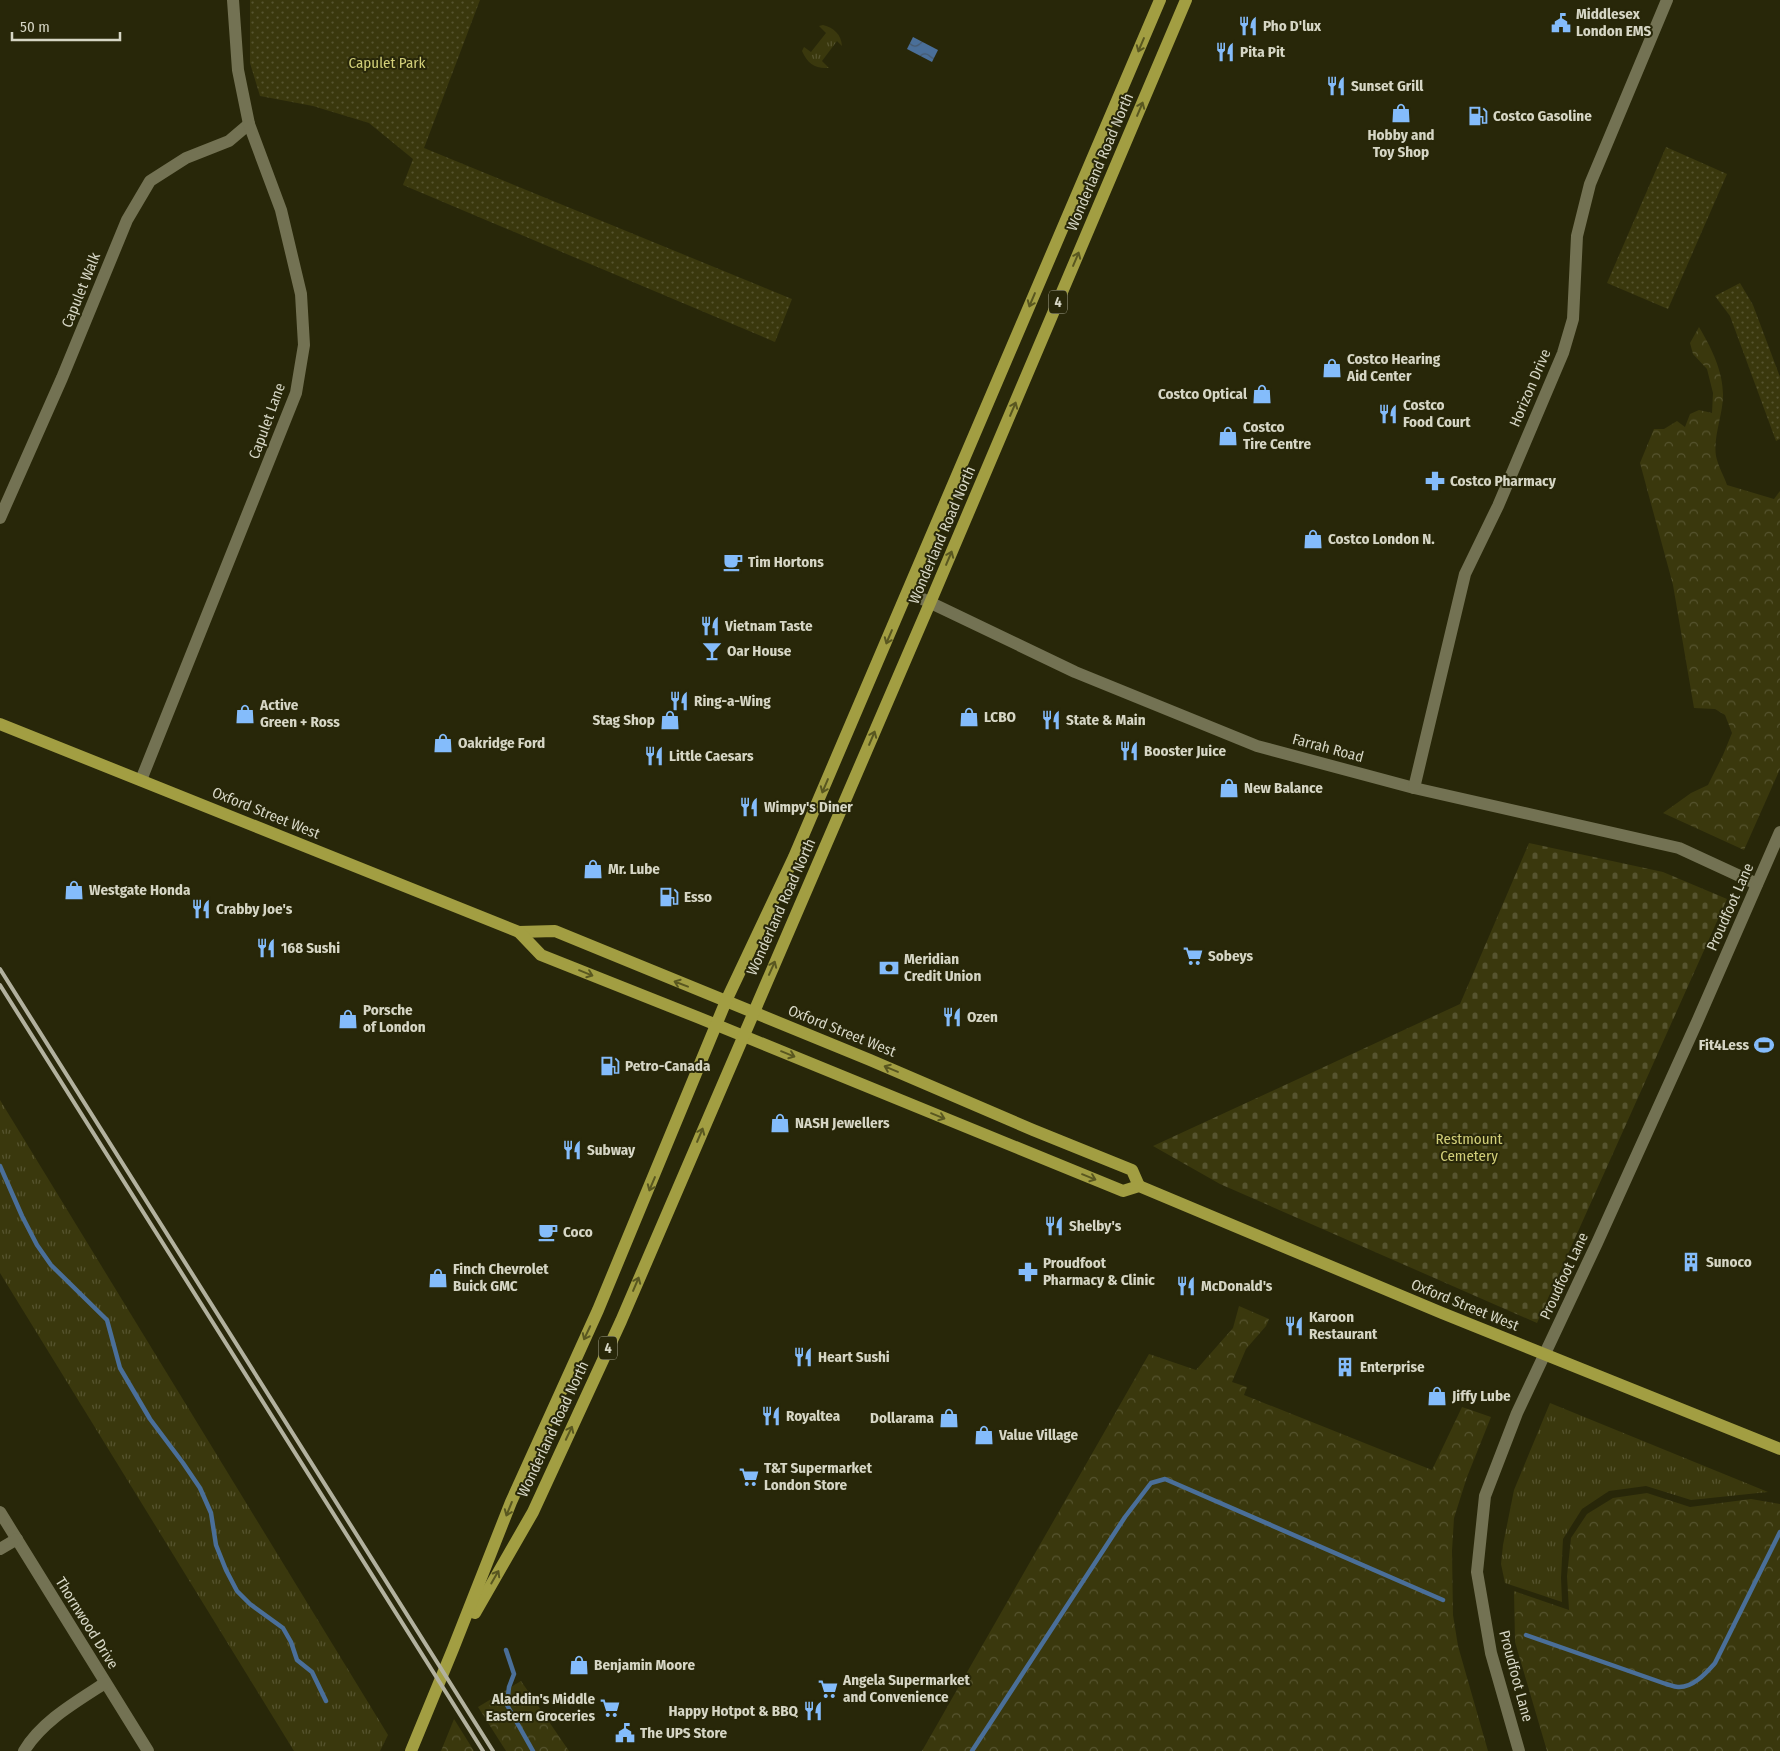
<svg xmlns="http://www.w3.org/2000/svg" width="1780" height="1751" font-family="'Fira Sans Condensed',sans-serif">
	<style>
		.grass { fill: url(#grass-tufts) }
		.forest { fill: url(#forest-crowns) }
		.cemetery { fill: url(#cemetery-stones) }
		.park { fill: url(#park-dots) }
		.water { fill: url(#water-waves) }
		.lines { fill: none; stroke-linecap: round; stroke-linejoin: round }
		.stream { stroke: #4a6f99; stroke-width: 4.5 }
		.minor { stroke: #737253; stroke-width: 12 }
		.major { stroke: #a29e42; stroke-width: 12 }
		.rail { stroke: #b2b19e; stroke-width: 4 }
		.oneway { stroke: #595720 }
		.labels { text-anchor: middle; stroke-width: 4; stroke-linejoin: round; paint-order: stroke }
		.shield { fill: #282709; stroke: #a2a28d; stroke-width: 1 }
		.shield-label { font-size: 14px; font-weight: bold; fill: #d6d6c5 }
		.poi-label { font-size: 15px; font-weight: bold; fill: #d6d6c5; stroke: #282709; text-anchor: start }
		.park-label { font-size: 15px; fill: #d2cf79; stroke: #282709 }
		.street-label { font-size: 15px; fill: #d6d6c5; stroke: #282709 }
	</style>
	<defs>
		<pattern id="grass-tufts" width="24" height="20" patternUnits="userSpaceOnUse" patternTransform="scale(1.25)"><rect width="24" height="20" fill="#3a380d"/><path d="M3 7l-1-3M5 7V3M7 7l1-3M15 17l-1-3M17 17v-4M19 17l1-3" fill="none" stroke="#56542f"/></pattern>
		<pattern id="forest-crowns" width="20" height="18" patternUnits="userSpaceOnUse" patternTransform="scale(1.25)"><rect width="20" height="18" fill="#3a380d"/><path d="M2 6a3 3 0 1 1 6 0M12 15a3 3 0 1 1 6 0" fill="none" stroke="#56542f"/></pattern>
		<pattern id="cemetery-stones" width="16" height="16" patternUnits="userSpaceOnUse" patternTransform="scale(1.25)"><rect width="16" height="16" fill="#3a380d"/><path d="M2 7V4a2 2 0 0 1 4 0v3zM10 15v-3a2 2 0 0 1 4 0v3z" fill="#56542f"/></pattern>
		<pattern id="park-dots" width="8" height="8" patternUnits="userSpaceOnUse" patternTransform="scale(1.25)"><rect width="8" height="8" fill="#3a380d"/><path d="M2 2h.1M6 6h.1" fill="none" stroke="#56542f" stroke-width="1.8" stroke-linecap="round"/></pattern>
		<pattern id="water-waves" width="16" height="10" patternUnits="userSpaceOnUse" patternTransform="scale(1.25)"><rect width="16" height="10" fill="#4a6f99"/><path d="M0 5q4-4 8 0t8 0" fill="none" stroke="#465a6f"/></pattern>
	</defs>
	<rect width="100%" height="100%" fill="#282709"/>
	<g class="grass">
		<path d="M823,25C834,28 841,34 842,46L837,41L822,61L829,68C815,69 808,64 802,51L804,47L811,52L826,33L819,26Z"/>
		<polygon points="0,1100 388,1735 380,1751 294,1751 0,1273"/>
		<polygon points="1550,1403 1768,1492 1691,1500 1646,1486 1609,1491 1582,1509 1563,1539 1561,1578 1562,1602 1505,1583 1501,1564 1503,1545 1514,1490"/>
	</g>
	<g class="forest">
		<path d="M1699,327C1711,347 1723,371 1723,395C1723,415 1713,436 1716,456C1718,466 1724,476 1727,485L1774,499L1780,491V769L1744,850L1663,813L1691,793L1708,785L1723,755L1732,733L1725,715L1715,709L1694,708L1673,585L1640,463L1654,429H1664L1677,421L1685,427L1690,414L1699,410L1712,413L1713,393L1707,369L1693,354L1690,343Z"/>
		<polygon points="1239,1306 1269,1319 1266,1326 1246,1349 1232,1382 1247,1387 1244,1395 1432,1470 1462,1407 1491,1417 1467,1477 1454,1518 1452,1551 1453,1615 1458,1646 1488,1751 922,1751 1149,1354 1196,1370 1233,1328"/>
		<polygon points="1647,1493 1690,1507 1751,1499 1780,1504 1780,1751 1547,1751 1515,1642 1514,1591 1569,1610 1567,1576 1571,1538 1587,1514 1613,1498"/>
		<polygon points="521,1681 569,1751 506,1751 478,1707"/>
		<polygon points="454,1719 474,1751 441,1751"/>
	</g>
	<polygon class="cemetery" points="1529,843 1663,872 1727,899 1537,1323 1220,1184 1153,1146 1460,1004"/>
	<g class="park">
		<polygon points="250,0 480,0 424,148 792,299 775,342 403,185 413,159 369,123 313,106 260,96 250,63"/>
		<polygon points="1666,147 1727,174 1668,309 1607,283"/>
		<polygon points="1740,283 1753,305 1780,377 1780,439 1776,441 1730,316 1715,296"/>
	</g>
	<polygon class="water" points="913,37 938,50 932,62 907,49"/>
	<g class="lines">
		<g class="stream">
			<polyline points="0,1166 22,1216 37,1245 51,1265 107,1320 120,1368 150,1419 183,1463 200,1488 211,1513 216,1545 226,1570 237,1591 250,1604 283,1628 291,1642 297,1660 312,1672 326,1701"/>
			<path d="M1526,1635L1666,1684C1670,1685 1674,1687 1678,1687C1693,1688 1706,1673 1715,1663L1780,1532"/>
			<polyline points="506,1650 514,1674 509,1687 507,1705 533,1751"/>
			<polyline points="972,1751 1125,1517 1151,1483 1165,1479 1443,1600"/>
		</g>
		<g class="minor">
			<polyline points="0,518 62,378 127,220 150,181 186,158 229,141 249,124"/>
			<polyline points="908,592 1075,672 1257,746 1414,788 1679,848 1757,884"/>
			<polyline points="141,780 296,393 304,345 301,294 281,210 249,124 238,70 233,0"/>
			<polyline points="1414,788 1465,574 1498,506 1563,353 1573,319 1577,236 1590,184 1667,0"/>
			<polyline points="0,1512 148,1751"/>
			<polyline points="0,1549 17,1539"/>
			<path d="M24,1751C42,1721 76,1702 105,1683"/>
			<polyline points="1519,1751 1491,1653 1477,1572 1485,1496 1517,1413 1597,1243 1697,1022 1780,832"/>
		</g>
		<g class="major">
			<polyline points="0,724 519,932 555,931 870,1060 1033,1130 1132,1170 1139,1186"/>
			<polyline points="519,932 541,955 697,1017 1123,1191 1139,1186 1442,1313 1780,1449"/>
			<polyline points="475,1613 533,1512 621,1321 930,603 1186,0"/>
			<polyline points="411,1751 453,1649 511,1502 598,1310 726,1001 794,857 1160,0"/>
		</g>
		<g class="rail">
			<polyline points="0,969 493,1751"/>
			<polyline points="0,985 483,1751"/>
		</g>
	</g>
	<defs><path id="oneway-shaft" d="M-6 0H5M1.5-3L5.5 0L1.5 3" fill="none" stroke-width="1.6" stroke-linecap="round" stroke-linejoin="round" transform="scale(1.25)"/></defs>
	<g class="oneway">
		<use href="#oneway-shaft" transform="translate(1141 45) rotate(113)"/>
		<use href="#oneway-shaft" transform="translate(1140 109) rotate(-67)"/>
		<use href="#oneway-shaft" transform="translate(1076 259) rotate(-67)"/>
		<use href="#oneway-shaft" transform="translate(1032 300) rotate(113)"/>
		<use href="#oneway-shaft" transform="translate(1013 409) rotate(-67)"/>
		<use href="#oneway-shaft" transform="translate(949 558) rotate(-67)"/>
		<use href="#oneway-shaft" transform="translate(889 637) rotate(113)"/>
		<use href="#oneway-shaft" transform="translate(872 738) rotate(-67)"/>
		<use href="#oneway-shaft" transform="translate(825 786) rotate(113)"/>
		<use href="#oneway-shaft" transform="translate(772 968) rotate(-66)"/>
		<use href="#oneway-shaft" transform="translate(586 973) rotate(22)"/>
		<use href="#oneway-shaft" transform="translate(681 984) rotate(-159)"/>
		<use href="#oneway-shaft" transform="translate(788 1054) rotate(22)"/>
		<use href="#oneway-shaft" transform="translate(891 1069) rotate(-157)"/>
		<use href="#oneway-shaft" transform="translate(938 1116) rotate(22)"/>
		<use href="#oneway-shaft" transform="translate(700 1135) rotate(-67)"/>
		<use href="#oneway-shaft" transform="translate(1089 1177) rotate(22)"/>
		<use href="#oneway-shaft" transform="translate(652 1184) rotate(113)"/>
		<use href="#oneway-shaft" transform="translate(636 1284) rotate(-67)"/>
		<use href="#oneway-shaft" transform="translate(587 1333) rotate(115)"/>
		<use href="#oneway-shaft" transform="translate(569 1433) rotate(-65)"/>
		<use href="#oneway-shaft" transform="translate(509 1509) rotate(112)"/>
		<use href="#oneway-shaft" transform="translate(495 1577) rotate(-60)"/>
	</g>
	<defs>
		<symbol id="civic-bare" viewBox="-9 -9 18 18"><path d="M-.6-6.5H3V-4.5H.6V-3L4-1V1h2V6H-6V1h2V-1L-.6-3ZM-1.2 2.5V6h2.4V2.5Z" fill="#84bcfb" stroke="#282709" stroke-width="2.5" paint-order="stroke"/></symbol>
		<symbol id="restaurant-bare" viewBox="-9 -9 18 18"><path d="M-5-6h1v4h1v-4h1v4h1v-4h1v5L-1.5 .5V6h-2V.5L-5-1ZM5-6V6H3V1.5H1.5Q1.5-4 5-6Z" fill="#84bcfb" stroke="#282709" stroke-width="2.5" paint-order="stroke"/></symbol>
		<symbol id="shop-bare" viewBox="-9 -9 18 18"><path d="M-5-2.5h2.3a2.7 3.5 0 0 1 5.4 0H5L5.5 6h-11ZM-1.5-2.5h3a1.5 2.3 0 0 0-3 0Z" fill="#84bcfb" stroke="#282709" stroke-width="2.5" paint-order="stroke"/></symbol>
		<symbol id="fuel-bare" viewBox="-9 -9 18 18"><path d="M-5.5-6h7V0h2V4h1.3V-2.5L3-4.5l.8-.8L6-3V5H2.5V1h-1V6h-7ZM-4.2-4.7v3.2H.2V-4.7Z" fill="#84bcfb" stroke="#282709" stroke-width="2.5" paint-order="stroke"/></symbol>
		<symbol id="pharmacy-bare" viewBox="-9 -9 18 18"><path d="M-2-6h4v4h4v4h-4v4h-4v-4h-4v-4h4Z" fill="#84bcfb" stroke="#282709" stroke-width="2.5" paint-order="stroke"/></symbol>
		<symbol id="cafe-bare" viewBox="-9 -9 18 18"><path d="M-5.5-4.5H6V0H3Q3 3.5 0 3.5H-2.5Q-5.5 3.5-5.5 0ZM3-3.2v2h1.7v-2ZM-6 4.5H4V6H-6Z" fill="#84bcfb" stroke="#282709" stroke-width="2.5" paint-order="stroke"/></symbol>
		<symbol id="bar-bare" viewBox="-9 -9 18 18"><path d="M-6-5H6L.8 .8V4.5H3.5V6h-7V4.5H-.8V.8Z" fill="#84bcfb" stroke="#282709" stroke-width="2.5" paint-order="stroke"/></symbol>
		<symbol id="supermarket-bare" viewBox="-9 -9 18 18"><path d="M-6-5.5h2.5l.6 2H6L4.5 2H-2.5L-4.4-4H-6ZM-1.5 3.2a1.3 1.3 0 1 0 .1 0ZM3 3.2a1.3 1.3 0 1 0 .1 0Z" fill="#84bcfb" stroke="#282709" stroke-width="2.5" paint-order="stroke"/></symbol>
		<symbol id="bank-bare" viewBox="-9 -9 18 18"><path d="M-6-4H6V4H-6ZM0-2.3a2.3 2.3 0 1 0 0 4.6a2.3 2.3 0 1 0 0-4.6Z" fill="#84bcfb" stroke="#282709" stroke-width="2.5" paint-order="stroke"/></symbol>
		<symbol id="stadium-bare" viewBox="-9 -9 18 18"><path d="M0-5a6.5 5 0 1 0 0 10a6.5 5 0 1 0 0-10ZM-3.5-1.8h7v3.6h-7Z" fill="#84bcfb" stroke="#282709" stroke-width="2.5" paint-order="stroke"/></symbol>
		<symbol id="building-bare" viewBox="-9 -9 18 18"><path d="M-4-6H4V6H1V3H-1V6H-4ZM-2.5-4.3h1.7v1.8h-1.7ZM.8-4.3h1.7v1.8H.8ZM-2.5-1h1.7V.8h-1.7ZM.8-1h1.7V.8H.8Z" fill="#84bcfb" stroke="#282709" stroke-width="2.5" paint-order="stroke"/></symbol>
	</defs>
	<g fill-rule="evenodd">
		<use href="#civic-bare" x="1547" y="9" width="28" height="28"/>
		<use href="#restaurant-bare" x="1234" y="12" width="28" height="28"/>
		<use href="#restaurant-bare" x="1211" y="38" width="28" height="28"/>
		<use href="#restaurant-bare" x="1322" y="72" width="28" height="28"/>
		<use href="#shop-bare" x="1387" y="99" width="28" height="28"/>
		<use href="#fuel-bare" x="1464" y="102" width="28" height="28"/>
		<use href="#shop-bare" x="1318" y="354" width="28" height="28"/>
		<use href="#shop-bare" x="1248" y="380" width="28" height="28"/>
		<use href="#restaurant-bare" x="1374" y="400" width="28" height="28"/>
		<use href="#shop-bare" x="1214" y="422" width="28" height="28"/>
		<use href="#pharmacy-bare" x="1421" y="467" width="28" height="28"/>
		<use href="#shop-bare" x="1299" y="525" width="28" height="28"/>
		<use href="#cafe-bare" x="719" y="548" width="28" height="28"/>
		<use href="#restaurant-bare" x="696" y="612" width="28" height="28"/>
		<use href="#bar-bare" x="698" y="637" width="28" height="28"/>
		<use href="#restaurant-bare" x="665" y="687" width="28" height="28"/>
		<use href="#shop-bare" x="231" y="700" width="28" height="28"/>
		<use href="#shop-bare" x="955" y="703" width="28" height="28"/>
		<use href="#shop-bare" x="656" y="706" width="28" height="28"/>
		<use href="#restaurant-bare" x="1037" y="706" width="28" height="28"/>
		<use href="#shop-bare" x="429" y="729" width="28" height="28"/>
		<use href="#restaurant-bare" x="1115" y="737" width="28" height="28"/>
		<use href="#restaurant-bare" x="640" y="742" width="28" height="28"/>
		<use href="#shop-bare" x="1215" y="774" width="28" height="28"/>
		<use href="#restaurant-bare" x="735" y="793" width="28" height="28"/>
		<use href="#shop-bare" x="579" y="855" width="28" height="28"/>
		<use href="#shop-bare" x="60" y="876" width="28" height="28"/>
		<use href="#fuel-bare" x="655" y="883" width="28" height="28"/>
		<use href="#restaurant-bare" x="187" y="895" width="28" height="28"/>
		<use href="#restaurant-bare" x="252" y="934" width="28" height="28"/>
		<use href="#supermarket-bare" x="1179" y="942" width="28" height="28"/>
		<use href="#bank-bare" x="875" y="954" width="28" height="28"/>
		<use href="#restaurant-bare" x="938" y="1003" width="28" height="28"/>
		<use href="#shop-bare" x="334" y="1005" width="28" height="28"/>
		<use href="#stadium-bare" x="1750" y="1031" width="28" height="28"/>
		<use href="#fuel-bare" x="596" y="1052" width="28" height="28"/>
		<use href="#shop-bare" x="766" y="1109" width="28" height="28"/>
		<use href="#restaurant-bare" x="558" y="1136" width="28" height="28"/>
		<use href="#restaurant-bare" x="1040" y="1212" width="28" height="28"/>
		<use href="#cafe-bare" x="534" y="1218" width="28" height="28"/>
		<use href="#building-bare" x="1677" y="1248" width="28" height="28"/>
		<use href="#pharmacy-bare" x="1014" y="1258" width="28" height="28"/>
		<use href="#shop-bare" x="424" y="1264" width="28" height="28"/>
		<use href="#restaurant-bare" x="1172" y="1272" width="28" height="28"/>
		<use href="#restaurant-bare" x="1280" y="1312" width="28" height="28"/>
		<use href="#restaurant-bare" x="789" y="1343" width="28" height="28"/>
		<use href="#building-bare" x="1331" y="1353" width="28" height="28"/>
		<use href="#shop-bare" x="1423" y="1382" width="28" height="28"/>
		<use href="#restaurant-bare" x="757" y="1402" width="28" height="28"/>
		<use href="#shop-bare" x="935" y="1404" width="28" height="28"/>
		<use href="#shop-bare" x="970" y="1421" width="28" height="28"/>
		<use href="#supermarket-bare" x="735" y="1463" width="28" height="28"/>
		<use href="#shop-bare" x="565" y="1651" width="28" height="28"/>
		<use href="#supermarket-bare" x="814" y="1675" width="28" height="28"/>
		<use href="#supermarket-bare" x="596" y="1694" width="28" height="28"/>
		<use href="#restaurant-bare" x="799" y="1697" width="28" height="28"/>
		<use href="#civic-bare" x="611" y="1719" width="28" height="28"/>
	</g>
	<g class="labels">
		<g class="shield">
			<rect x="1049" y="290.5" width="18" height="23" rx="4"/>
			<rect x="599" y="1336.5" width="18" height="23" rx="4"/>
		</g>
		<g class="shield-label">
			<text x="1058" y="307">4</text>
			<text x="608" y="1353">4</text>
		</g>
		<g class="poi-label">
			<text x="1576" y="19">Middlesex<tspan x="1576" dy="17">London EMS</tspan></text>
			<text x="1263" y="31">Pho D'lux</text>
			<text x="1240" y="57">Pita Pit</text>
			<text x="1351" y="91">Sunset Grill</text>
			<text x="1493" y="121">Costco Gasoline</text>
			<text x="1401" y="140" text-anchor="middle">Hobby and<tspan x="1401" dy="17">Toy Shop</tspan></text>
			<text x="1347" y="364">Costco Hearing<tspan x="1347" dy="17">Aid Center</tspan></text>
			<text x="1247" y="399" text-anchor="end">Costco Optical</text>
			<text x="1403" y="410">Costco<tspan x="1403" dy="17">Food Court</tspan></text>
			<text x="1243" y="432">Costco<tspan x="1243" dy="17">Tire Centre</tspan></text>
			<text x="1450" y="486">Costco Pharmacy</text>
			<text x="1328" y="544">Costco London N.</text>
			<text x="748" y="567">Tim Hortons</text>
			<text x="725" y="631">Vietnam Taste</text>
			<text x="727" y="656">Oar House</text>
			<text x="694" y="706">Ring-a-Wing</text>
			<text x="260" y="710">Active<tspan x="260" dy="17">Green + Ross</tspan></text>
			<text x="984" y="722">LCBO</text>
			<text x="655" y="725" text-anchor="end">Stag Shop</text>
			<text x="1066" y="725">State &amp; Main</text>
			<text x="458" y="748">Oakridge Ford</text>
			<text x="1144" y="756">Booster Juice</text>
			<text x="669" y="761">Little Caesars</text>
			<text x="1244" y="793">New Balance</text>
			<text x="764" y="812">Wimpy's Diner</text>
			<text x="608" y="874">Mr. Lube</text>
			<text x="89" y="895">Westgate Honda</text>
			<text x="684" y="902">Esso</text>
			<text x="216" y="914">Crabby Joe's</text>
			<text x="281" y="953">168 Sushi</text>
			<text x="1208" y="961">Sobeys</text>
			<text x="904" y="964">Meridian<tspan x="904" dy="17">Credit Union</tspan></text>
			<text x="363" y="1015">Porsche<tspan x="363" dy="17">of London</tspan></text>
			<text x="967" y="1022">Ozen</text>
			<text x="1749" y="1050" text-anchor="end">Fit4Less</text>
			<text x="625" y="1071">Petro-Canada</text>
			<text x="795" y="1128">NASH Jewellers</text>
			<text x="587" y="1155">Subway</text>
			<text x="1069" y="1231">Shelby's</text>
			<text x="563" y="1237">Coco</text>
			<text x="1706" y="1267">Sunoco</text>
			<text x="1043" y="1268">Proudfoot<tspan x="1043" dy="17">Pharmacy &amp; Clinic</tspan></text>
			<text x="453" y="1274">Finch Chevrolet<tspan x="453" dy="17">Buick GMC</tspan></text>
			<text x="1201" y="1291">McDonald's</text>
			<text x="1309" y="1322">Karoon<tspan x="1309" dy="17">Restaurant</tspan></text>
			<text x="818" y="1362">Heart Sushi</text>
			<text x="1360" y="1372">Enterprise</text>
			<text x="1452" y="1401">Jiffy Lube</text>
			<text x="786" y="1421">Royaltea</text>
			<text x="934" y="1423" text-anchor="end">Dollarama</text>
			<text x="999" y="1440">Value Village</text>
			<text x="764" y="1473">T&amp;T Supermarket<tspan x="764" dy="17">London Store</tspan></text>
			<text x="594" y="1670">Benjamin Moore</text>
			<text x="843" y="1685">Angela Supermarket<tspan x="843" dy="17">and Convenience</tspan></text>
			<text x="595" y="1704" text-anchor="end">Aladdin's Middle<tspan x="595" dy="17">Eastern Groceries</tspan></text>
			<text x="798" y="1716" text-anchor="end">Happy Hotpot &amp; BBQ</text>
			<text x="640" y="1738">The UPS Store</text>
		</g>
		<g class="park-label">
			<text x="387" y="68">Capulet Park</text>
			<text x="1469" y="1144">Restmount<tspan x="1469" dy="17">Cemetery</tspan></text>
		</g>
		<g class="street-label">
			<text transform="translate(1100 162) rotate(-67)" y="5">Wonderland Road North</text>
			<text transform="translate(81 290) rotate(-68)" y="5">Capulet Walk</text>
			<text transform="translate(1530 388) rotate(-67)" y="5">Horizon Drive</text>
			<text transform="translate(267 421) rotate(-70)" y="5">Capulet Lane</text>
			<text transform="translate(942 535) rotate(-67)" y="5">Wonderland Road North</text>
			<text transform="translate(1328 748) rotate(15)" y="5">Farrah Road</text>
			<text transform="translate(266 813) rotate(22)" y="5">Oxford Street West</text>
			<text transform="translate(781 907) rotate(-66)" y="5">Wonderland Road North</text>
			<text transform="translate(1730 907) rotate(-66)" y="5">Proudfoot Lane</text>
			<text transform="translate(842 1031) rotate(22)" y="5">Oxford Street West</text>
			<text transform="translate(1564 1276) rotate(-65)" y="5">Proudfoot Lane</text>
			<text transform="translate(1465 1305) rotate(22)" y="5">Oxford Street West</text>
			<text transform="translate(553 1429) rotate(-65)" y="5">Wonderland Road North</text>
			<text transform="translate(87 1623) rotate(58)" y="5">Thornwood Drive</text>
			<text transform="translate(1516 1676) rotate(75)" y="5">Proudfoot Lane</text>
		</g>
	</g>
	<path d="M12 32v8h108v-8" fill="none" stroke="#d6d6c5" stroke-width="2.5"/>
	<text x="20" y="32" font-size="15" fill="#d6d6c5" stroke="#282709" stroke-width="4" paint-order="stroke">50 m</text>
</svg>
